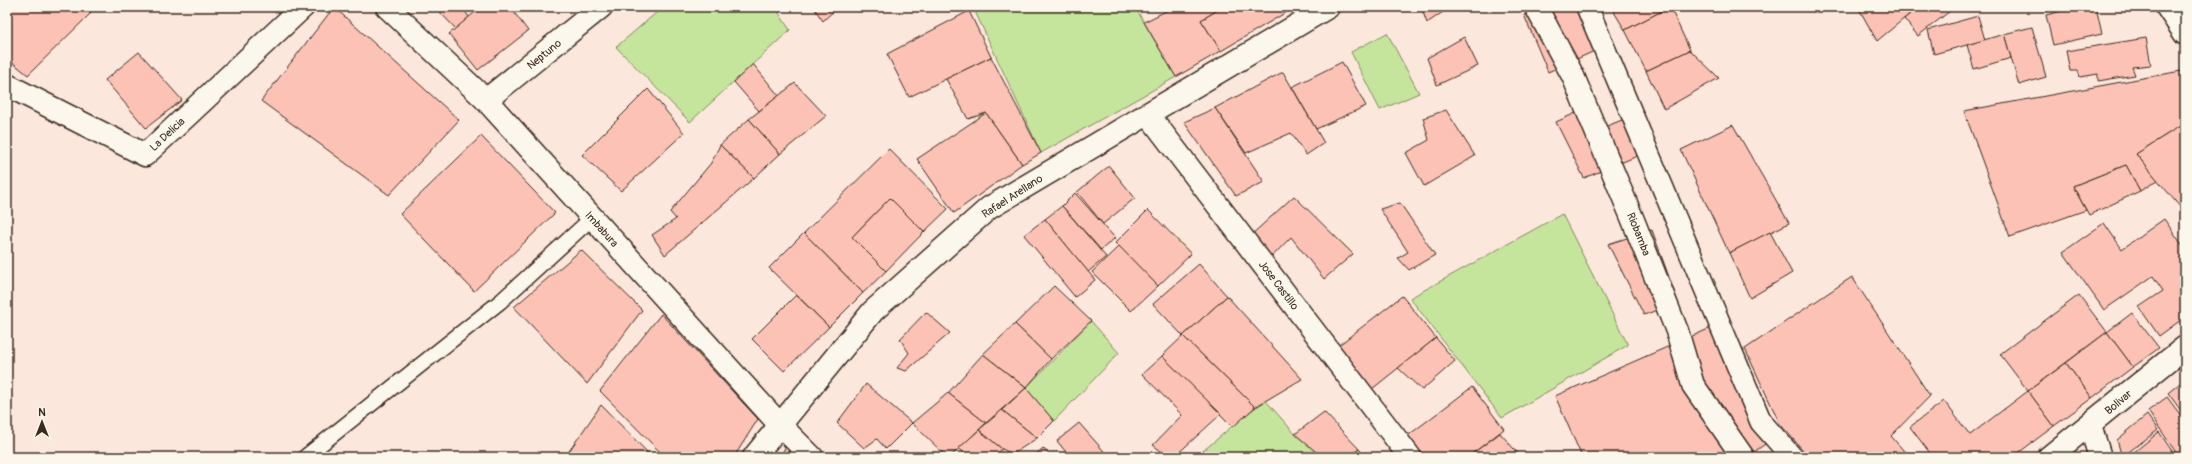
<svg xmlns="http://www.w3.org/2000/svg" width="2192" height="464" font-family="Pangolin,sans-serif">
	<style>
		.green { fill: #c5e59d; stroke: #80885e }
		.building { fill: #fdc2b6; stroke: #3b2a1e }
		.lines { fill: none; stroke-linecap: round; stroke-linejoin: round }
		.service-casing { stroke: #3b2a1e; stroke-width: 17 }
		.pedestrian-casing { stroke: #3b2a1e; stroke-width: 24 }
		.minor-casing { stroke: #3b2a1e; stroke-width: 25 }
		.secondary-casing { stroke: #3b2a1e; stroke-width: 25 }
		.primary-casing { stroke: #3b2a1e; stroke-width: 25 }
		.service { stroke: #fbf7ec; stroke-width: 14 }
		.pedestrian { stroke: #fbf7ec; stroke-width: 21 }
		.minor { stroke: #fbf7ec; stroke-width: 22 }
		.secondary { stroke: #fbf7ec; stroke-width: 22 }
		.primary { stroke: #fbf7ec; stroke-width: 22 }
		.labels { text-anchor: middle; stroke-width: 3.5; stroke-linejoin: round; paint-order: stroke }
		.street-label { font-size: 11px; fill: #3b2a1e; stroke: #fbf7ec }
	</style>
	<rect width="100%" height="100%" fill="#fce7dc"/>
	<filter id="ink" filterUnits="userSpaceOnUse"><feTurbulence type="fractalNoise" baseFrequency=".025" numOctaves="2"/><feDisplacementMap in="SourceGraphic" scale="8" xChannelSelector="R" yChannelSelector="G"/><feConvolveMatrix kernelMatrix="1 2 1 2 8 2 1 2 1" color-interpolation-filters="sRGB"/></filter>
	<g filter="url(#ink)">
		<g class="green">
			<polygon points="663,7 775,7 790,30 690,122 616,47"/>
			<polygon points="973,7 1135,7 1176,77 1041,153"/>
			<polygon points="1387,33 1419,93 1380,110 1351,52"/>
			<polygon points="1562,214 1628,345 1502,418 1410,298"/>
			<polygon points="1091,321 1119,353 1054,421 1026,388"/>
			<path d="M1266,401L1295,434L1322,457H1195C1218,440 1242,415 1266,401Z"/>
		</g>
		<g class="building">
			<polygon points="7,7 86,7 91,13 28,75 7,58"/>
			<polygon points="334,7 459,120 389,195 261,101"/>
			<polygon points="438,7 462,7 469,17 456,29 438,10"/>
			<polygon points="481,7 510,7 528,31 478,70 449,34"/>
			<polygon points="816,7 838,7 823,21 814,8"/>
			<polygon points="1174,7 1223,7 1201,20 1221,51 1176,77 1144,22"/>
			<polygon points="1223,7 1295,7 1221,51 1201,20"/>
			<polygon points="1421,7 1450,7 1427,23"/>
			<polygon points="1545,7 1578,7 1599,49 1548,72 1524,15"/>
			<polygon points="1611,7 1670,7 1625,30"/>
			<polygon points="1670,7 1690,50 1646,71 1625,30"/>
			<polygon points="1858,7 1918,7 1877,41"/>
			<polygon points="1918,7 1946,7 1950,11 1918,36 1904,19"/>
			<polygon points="2078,7 2096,7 2102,34 2053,45 2046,15"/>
			<polygon points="969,11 991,57 909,97 887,54"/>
			<polygon points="1978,16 1985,40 1934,54 1928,30"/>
			<polygon points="2032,27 2046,77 2019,85 2004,34"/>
			<polygon points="2004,34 2011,58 1974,69 1967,45"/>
			<polygon points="1464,37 1478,66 1437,85 1427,58"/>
			<polygon points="2146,38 2151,65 2132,67 2135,75 2098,81 2098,74 2080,77 2078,71 2070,71 2066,51"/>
			<polygon points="1690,50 1719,78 1664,109 1646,71"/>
			<polygon points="139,52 182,100 146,128 105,80"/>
			<polygon points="991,57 1041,153 1022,164 986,113 968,119 946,79"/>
			<polygon points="1342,62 1366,106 1316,129 1292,87"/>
			<polygon points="753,64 779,96 759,111 734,82"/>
			<polygon points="2181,71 2185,79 2185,123 2136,154 2158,180 2140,191 2126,165 2073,186 2086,210 2010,237 1964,111"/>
			<polygon points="1283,72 1324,143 1306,155 1291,133 1246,153 1215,108"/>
			<polygon points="795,83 826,116 780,154 749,119"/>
			<polygon points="648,89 684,133 621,191 582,155"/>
			<polygon points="1215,108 1264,182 1236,196 1184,122"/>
			<polygon points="1446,110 1475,156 1424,186 1406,153 1429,140 1423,118"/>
			<polygon points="1580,111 1592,132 1632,116 1647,152 1584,178 1556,122"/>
			<polygon points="986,113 1022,164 954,213 917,159"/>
			<polygon points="749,119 780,154 754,178 720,145"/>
			<polygon points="2185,123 2185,213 2136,154"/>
			<polygon points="1733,125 1789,223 1729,253 1681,150"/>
			<polygon points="481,136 555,213 474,291 400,214"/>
			<polygon points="720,145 754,178 665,255 652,235 676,219 670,212 711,163"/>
			<polygon points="889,149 948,209 924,232 890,198 852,237 886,271 863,293 804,233"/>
			<polygon points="2126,165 2140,191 2089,215 2073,186"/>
			<polygon points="1109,166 1135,198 1103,224 1077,192"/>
			<polygon points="1075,193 1115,238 1101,250 1062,206"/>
			<polygon points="1294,196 1353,254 1324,279 1291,237 1260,269 1238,247"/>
			<polygon points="890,198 924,232 886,271 852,237"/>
			<polygon points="1400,203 1435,255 1409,270 1398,258 1408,252 1380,209"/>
			<polygon points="1062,206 1106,257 1088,272 1045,219"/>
			<polygon points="1148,210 1191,254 1158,286 1115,243"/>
			<polygon points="1045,219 1095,280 1075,297 1024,235"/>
			<polygon points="2164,219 2185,249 2185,317 2159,336 2139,307 2163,291 2153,276 2104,310 2063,252 2104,223 2122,249"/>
			<polygon points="1652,230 1678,302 1644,315 1608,244"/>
			<polygon points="1770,232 1792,273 1750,298 1729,253"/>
			<polygon points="804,233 863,293 829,327 769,268"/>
			<polygon points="1119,246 1158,286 1131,311 1092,272"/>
			<polygon points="581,250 642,310 587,384 514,307"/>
			<polygon points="1199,264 1227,296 1183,336 1153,304"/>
			<polygon points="1852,277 1930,396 1891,436 1909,457 1809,457 1780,424 1745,349"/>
			<polygon points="1054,286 1091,321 1051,359 1015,324"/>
			<polygon points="796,295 829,327 784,371 752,339"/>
			<polygon points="2079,295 2107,332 2028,391 2000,354"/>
			<polygon points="1227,296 1302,379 1255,407 1183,336"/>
			<polygon points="1402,296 1436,338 1367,393 1326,355"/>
			<polygon points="926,312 950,333 906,371 897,368 909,353 900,339"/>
			<polygon points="2132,313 2159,348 2133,367 2107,332"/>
			<polygon points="661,314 758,419 734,457 665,457 600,391"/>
			<polygon points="1015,324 1051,359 1026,388 983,354"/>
			<polygon points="1720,324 1775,437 1747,457 1582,457 1555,396"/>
			<polygon points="2107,332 2133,367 2092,398 2066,363"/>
			<polygon points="1183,336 1255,407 1233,427 1162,356"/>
			<polygon points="1436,338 1455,361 1422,390 1398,368"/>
			<polygon points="983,354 1026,388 986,423 948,393"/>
			<polygon points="1162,356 1221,414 1174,457 1169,457 1153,445 1182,415 1142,374"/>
			<polygon points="2066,363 2092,398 2054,426 2028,391"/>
			<polygon points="2185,379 2185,416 2168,393"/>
			<polygon points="866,384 912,423 886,449 877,439 864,448 837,423"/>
			<polygon points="1472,387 1504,429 1468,457 1417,457 1402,440"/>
			<polygon points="1026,388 1054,421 1037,438 1002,410"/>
			<polygon points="2028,391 2054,426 2013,457 1933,457 1910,427 1944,401 1970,435"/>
			<polygon points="948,393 986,423 950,457 947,457 912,423"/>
			<polygon points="2167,397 2185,421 2185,457 2179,457 2148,411"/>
			<polygon points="601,405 652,457 565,457"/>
			<polygon points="1002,410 1037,438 1013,454 1002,449 979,430"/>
			<polygon points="1324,412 1359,449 1348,457 1322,457 1295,434"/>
			<polygon points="2147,415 2158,430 2122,457 2117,440"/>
			<polygon points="1079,423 1109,457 1070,457 1057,441"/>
			<polygon points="979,430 1002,449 993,457 968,457 959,448"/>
			<polygon points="2159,432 2172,451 2164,457 2128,457"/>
			<polygon points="1500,433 1521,457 1468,457"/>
			<polygon points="787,444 800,457 780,457"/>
			<polygon points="1043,448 1051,457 1033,457"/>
			<polygon points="1359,449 1366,457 1348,457"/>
		</g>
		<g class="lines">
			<defs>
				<polyline id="service" points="305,457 501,301 592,218"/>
				<polyline id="pedestrian" points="1587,7 1761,422 1792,457"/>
				<g id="minor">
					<polyline points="387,7 486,100 780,425 812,457"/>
					<polyline points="1536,7 1573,76 1633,220 1677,331 1693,385 1743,457"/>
					<polyline points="2167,7 2185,34"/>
					<polyline points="7,85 145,155 303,7"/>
					<polyline points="486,100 601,7"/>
					<polyline points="1148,114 1410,457"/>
					<polyline points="2090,425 2100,457"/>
				</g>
				<polyline id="secondary" points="754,457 873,311 989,208 1328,7"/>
				<polyline id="primary" points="2049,457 2185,347"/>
			</defs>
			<use href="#service" class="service-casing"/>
			<use href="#pedestrian" class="pedestrian-casing"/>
			<use href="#minor" class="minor-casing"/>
			<use href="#secondary" class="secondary-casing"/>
			<use href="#primary" class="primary-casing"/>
			<use href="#service" class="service"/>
			<use href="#pedestrian" class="pedestrian"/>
			<use href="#minor" class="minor"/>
			<use href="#secondary" class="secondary"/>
			<use href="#primary" class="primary"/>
		</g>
	</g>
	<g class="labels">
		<g class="street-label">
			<text transform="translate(544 54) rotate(-39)" y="4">Neptuno</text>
			<text transform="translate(167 134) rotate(-43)" y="4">La Delicia</text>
			<text transform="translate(1012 196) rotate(-33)" y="4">Rafael Arellano</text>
			<text transform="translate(602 229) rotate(48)" y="4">Imbabura</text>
			<text transform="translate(1639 234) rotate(68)" y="4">Riobamba</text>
			<text transform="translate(1279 285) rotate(53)" y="4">Jose Castillo</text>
			<text transform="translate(2118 402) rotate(-40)" y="4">Bolivar</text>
		</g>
	</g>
	<rect width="2192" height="464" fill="none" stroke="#fbf7ec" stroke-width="24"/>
	<rect x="12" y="12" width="2168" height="440" fill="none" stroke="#3b2a1e" stroke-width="1.5" filter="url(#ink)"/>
	<g transform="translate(42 422)" stroke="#fbf7ec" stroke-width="3" paint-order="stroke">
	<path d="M0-3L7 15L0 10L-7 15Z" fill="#3b2a1e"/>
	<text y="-6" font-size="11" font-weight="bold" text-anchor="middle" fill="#3b2a1e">N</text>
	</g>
</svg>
